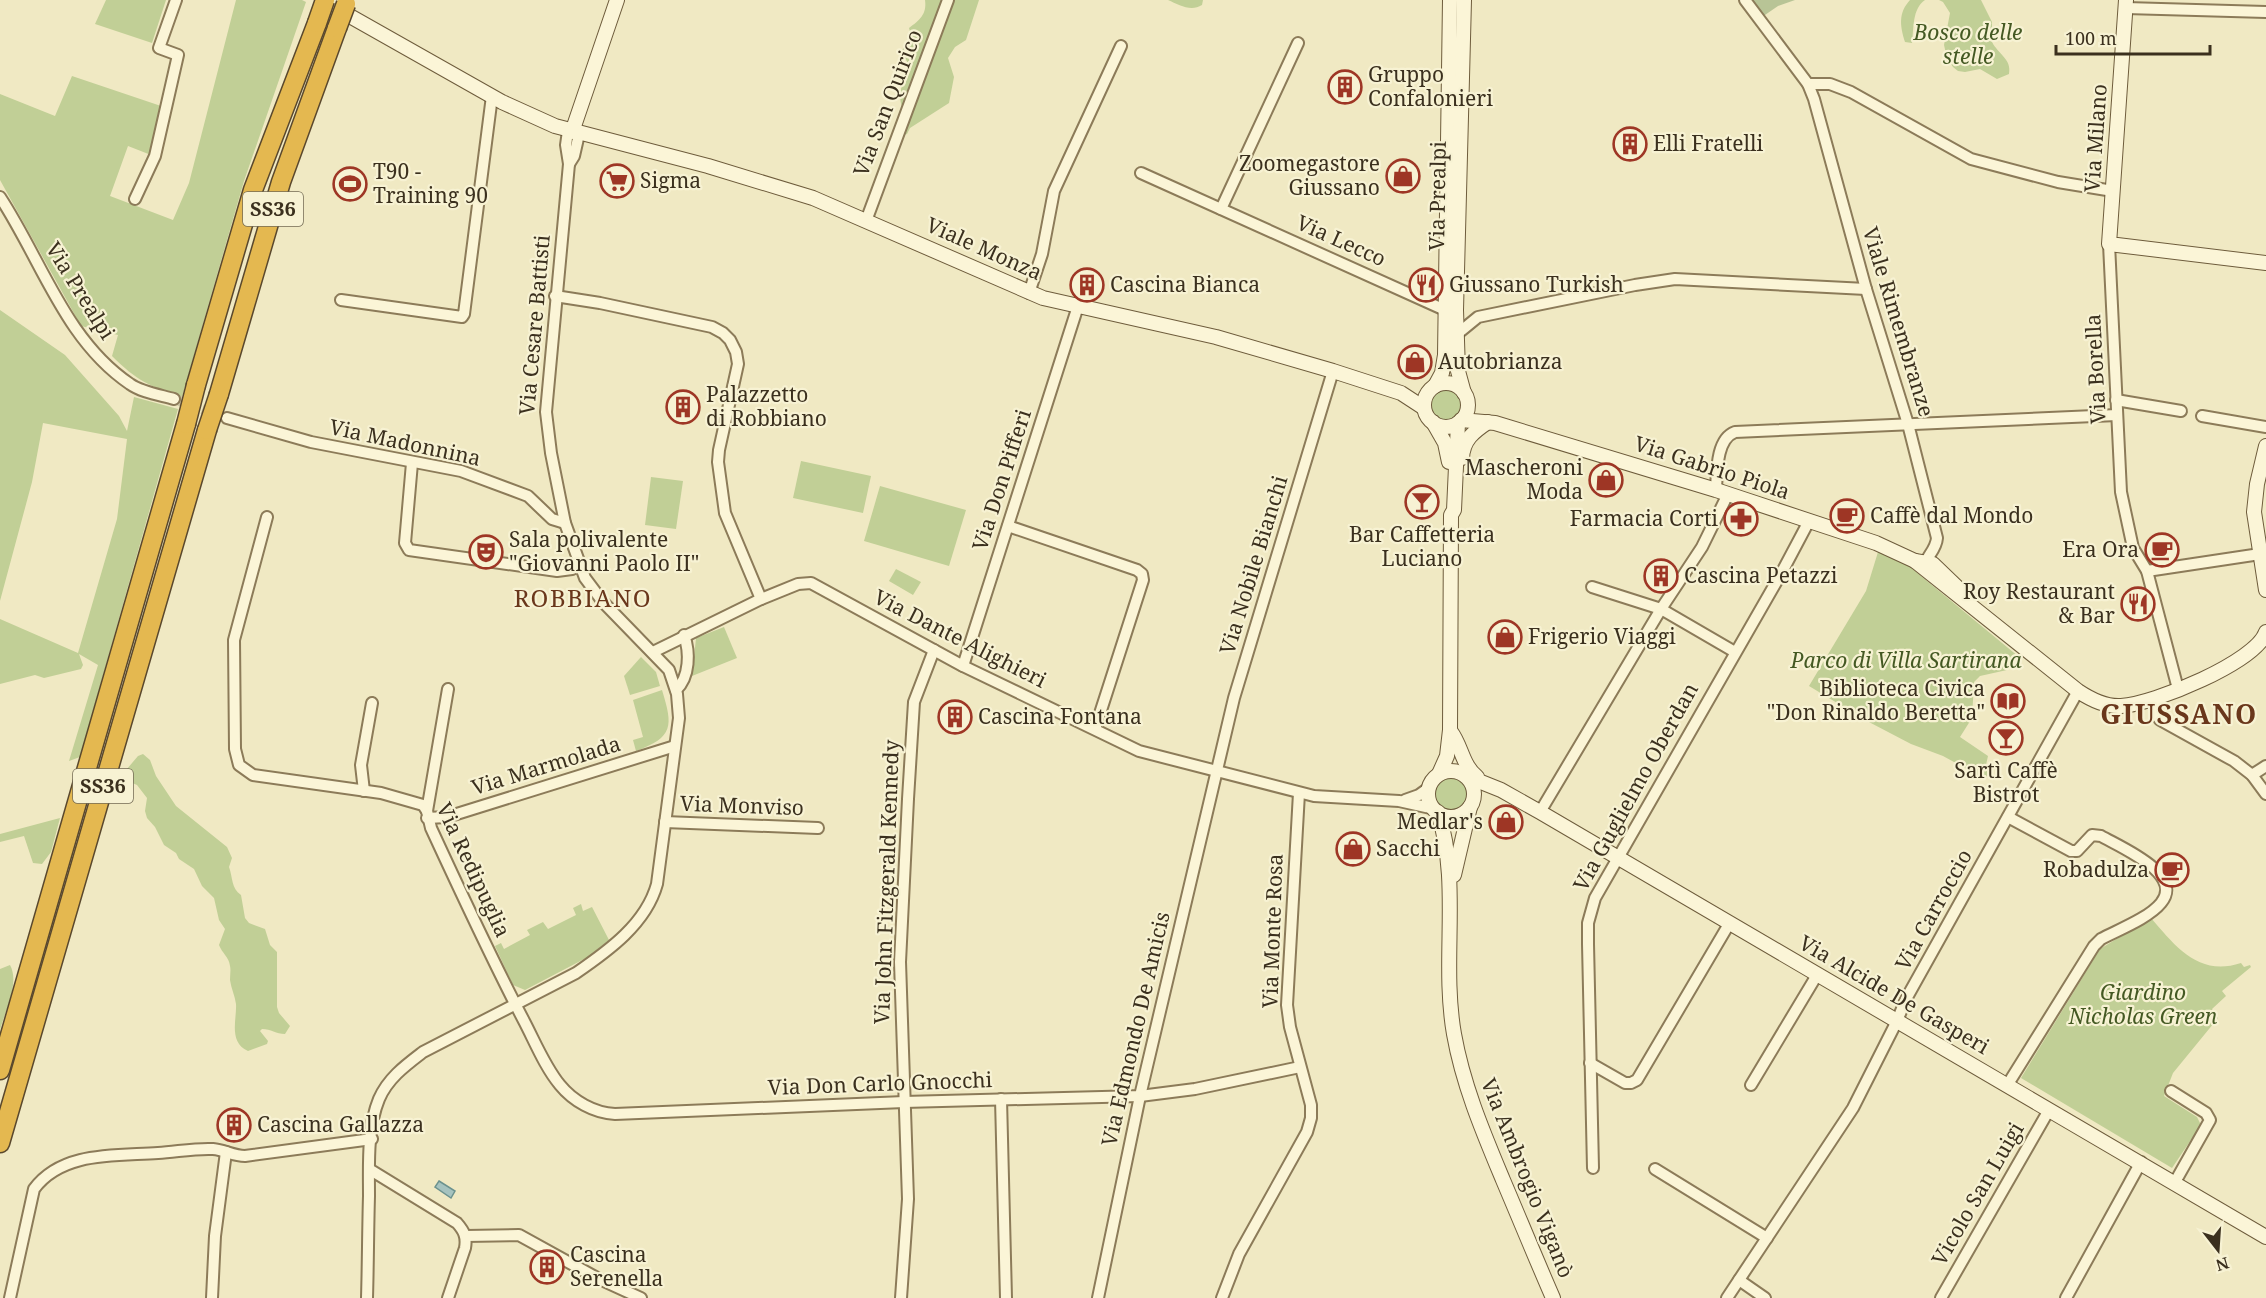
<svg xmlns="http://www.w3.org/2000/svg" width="2266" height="1298" font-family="'Noto Serif',serif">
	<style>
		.green { fill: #c1cf96 }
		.cemetery { fill: #b8c496 }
		.water { fill: #a6c3bf; stroke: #6c928e; stroke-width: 1.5 }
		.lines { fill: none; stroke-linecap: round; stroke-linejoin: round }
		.street-tunnel { stroke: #ccc4a2; stroke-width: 10; stroke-dasharray: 10 5; stroke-linecap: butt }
		.street-casing { stroke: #8c7b59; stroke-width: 14 }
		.secondary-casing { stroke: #6e5c3c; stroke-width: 16 }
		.highway-casing { stroke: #5a482d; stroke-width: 21 }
		.street { stroke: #fbf5d7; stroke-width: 10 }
		.secondary { stroke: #fbf5d7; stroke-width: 14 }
		.highway { stroke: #e4b850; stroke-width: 18 }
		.highway-bridge-casing { stroke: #5a482d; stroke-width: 21; stroke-linecap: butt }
		.highway-bridge { stroke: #e4b850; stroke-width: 18 }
		.labels { text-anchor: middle; stroke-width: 4.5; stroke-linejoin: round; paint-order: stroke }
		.shield { fill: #f7f2d3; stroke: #736a54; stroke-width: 1.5 }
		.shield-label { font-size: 20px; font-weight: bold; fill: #3b301e }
		.park-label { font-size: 21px; font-style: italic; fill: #445923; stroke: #f7f2d3 }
		.poi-label { font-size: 21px; fill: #3b301e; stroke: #f7f2d3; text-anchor: start }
		.street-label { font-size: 21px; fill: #3b301e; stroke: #f7f2d3 }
		.quarter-label { font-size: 24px; letter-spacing: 1.5px; fill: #6a371b; stroke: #f7f2d3 }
		.district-label { font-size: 27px; font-weight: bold; letter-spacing: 1.5px; fill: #6a371b; stroke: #f7f2d3 }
	</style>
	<rect width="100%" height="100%" fill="#f0e9c3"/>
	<g class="green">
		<polygon points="106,0 166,0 152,43 95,24"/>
		<path d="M236,0H302L306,2L244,181L182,397C149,386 137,381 112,356L118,335L81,326L0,180V94L55,116L72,76L161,106L162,109L151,155L128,146L110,196L173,220L189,183Z"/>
		<path d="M925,0H979L966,40L955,47L948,58L954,77L949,103L910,128L907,134L901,136L895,134V127L904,113C901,105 899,98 901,89C906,70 915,71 901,52L911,35L909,28C920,20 927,14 925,0Z"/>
		<path d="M1168,0H1203L1202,5C1191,12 1179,5 1168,0Z"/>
		<path d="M1910,0H1925C1912,9 1914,28 1912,43L1905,42C1900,26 1898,13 1910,0Z"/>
		<path d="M1939,0H1981L1992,22V42C1998,54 2012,59 2009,74L1997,79L1980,69L1965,72L1958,71L1953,67L1947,58L1944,45L1950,13L1943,2Z"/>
		<polygon points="0,310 65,355 119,416 127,431 134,397 178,409 80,757 69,761 98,665 79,654 83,665 81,669 44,678 35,675 0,684 0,619 78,653 117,519 127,439 43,423 32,482 0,601"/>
		<circle cx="1446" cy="405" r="17"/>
		<polygon points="801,461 871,476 863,513 793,498"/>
		<polygon points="651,477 683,481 676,529 645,525"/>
		<polygon points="880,486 966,510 949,566 864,541"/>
		<polygon points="1878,552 1904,562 2019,657 2007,670 1980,676 1974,682 1972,718 1960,737 1988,756 1986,765 1990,770 1985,779 1943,756 1911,744 1867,721 1809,686 1866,591"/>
		<polygon points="896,569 921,582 913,595 889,581"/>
		<polygon points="724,627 737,658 692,676 696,638"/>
		<polygon points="641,657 656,672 660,686 630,695 624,676"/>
		<path d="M662,690C673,726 674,737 636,751L633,740L643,737L633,700Z"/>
		<path d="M143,754L150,760L156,776L176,806L227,847L232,858L229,867C233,878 231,888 241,895L245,918L249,923L265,929L270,945L277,952V1007L279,1013L290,1026L285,1034C276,1034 271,1029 262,1029L260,1031L268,1041L267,1044L248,1051C228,1042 237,1019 236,1004C235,996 231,988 230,980C230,975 231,970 230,966C229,957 222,953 219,945L225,929L219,920L214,898L202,886L194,869L179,859L176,853L164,845L155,827L147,818L145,811L147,798L137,785L123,779L121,776L138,756Z"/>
		<circle cx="1451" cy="794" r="17"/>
		<polygon points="60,818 51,852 42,864 33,863 24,836 0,842 0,834"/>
		<polygon points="581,904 583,911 592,907 609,940 588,957 525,990 513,985 495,946 501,943 504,949 530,935 527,930 543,922 548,929 576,915 573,908"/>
		<path d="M2151,918C2176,947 2199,977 2241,963L2244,967L2250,965L2251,967L2222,991L2226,996L2212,1009L2218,1018L2173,1073L2164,1096L2197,1117L2201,1125L2172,1168L2021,1078L2100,949Z"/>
		<path d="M10,965C20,983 5,1011 0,1030V969Z"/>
	</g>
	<polygon class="cemetery" points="1750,0 1795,0 1778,6 1762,17"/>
	<polygon class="water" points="439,1181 455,1191 451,1198 435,1187"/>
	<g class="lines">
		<polyline class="street-tunnel" points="174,399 227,418"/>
		<defs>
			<g id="street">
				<path d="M1745,0L1808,84L1814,99L1866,289L1908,424L1937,538C1936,551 1925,557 1924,568"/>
				<polyline points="2126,8 2266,12"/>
				<polyline points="1808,84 1830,84 1851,92 1971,159 2058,182 2113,191"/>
				<polyline points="569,164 574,156 579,134"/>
				<polyline points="1141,173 1445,310"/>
				<path d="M0,197C42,261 65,340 130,384C141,392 160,395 174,399"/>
				<polyline points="135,199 155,156 178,55 159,48 176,0"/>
				<polyline points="1221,209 1298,43"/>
				<polyline points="866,221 948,0"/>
				<polyline points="2109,244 2121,492 2133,548 2147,571 2178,689"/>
				<polyline points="1029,293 1042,254 1054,191 1121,46"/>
				<polyline points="555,296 600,303 712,327 723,333 730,340 736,352 738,364 719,450 718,462 725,513 761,599"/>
				<polyline points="341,300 462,317 464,314 492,96"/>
				<polyline points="1456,335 1478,317 1635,285 1675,279 1866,289"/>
				<polyline points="2116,400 2181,411"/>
				<polyline points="2202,416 2266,427"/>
				<polyline points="227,418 311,442 461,471 528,496 552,519 565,523"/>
				<polyline points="412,463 405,543 409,550 557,571 572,569 580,565"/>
				<path d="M1716,490C1717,472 1716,439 1735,432L2117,415"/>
				<path d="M267,517L234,640L235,749L239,765L253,775L381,793L423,805L427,811L431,828C461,893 491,958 524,1021C535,1042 545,1067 560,1085C573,1101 594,1113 615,1114L904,1102L1140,1096L1195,1089L1300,1067"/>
				<polyline points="1008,526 1137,570 1142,574 1143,580 1095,729"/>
				<polyline points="2147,571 2260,554"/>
				<polyline points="1592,587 1661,609 1735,652"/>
				<polyline points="653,652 761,599 798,584 811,583 963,666 1139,751 1314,796 1399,801 1435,809"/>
				<polyline points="963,666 1078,306"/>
				<path d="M676,690C690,677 690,652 684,635"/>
				<path d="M2159,697C2154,704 2154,713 2160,720L2234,761L2252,775L2266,794"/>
				<polyline points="2252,775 2266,766"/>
				<polyline points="364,791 361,765 372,703"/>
				<polyline points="1405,800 1419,795 1430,787"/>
				<polyline points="427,811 448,689"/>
				<polyline points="1540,812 1661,609 1702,547 1728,494"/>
				<polyline points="427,818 447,817 675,746"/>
				<polyline points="665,822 818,828"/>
				<polyline points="1590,1063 1625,1083 1631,1083 1637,1080 1729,924"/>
				<path d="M2008,1084L2094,946L2101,939C2118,930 2149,918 2161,903C2185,874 2120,847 2101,836L2092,835L2077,851H2071L2008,817"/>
				<polyline points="1751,1085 1817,975"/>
				<polyline points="2171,1091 2206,1113 2210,1120 2175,1182"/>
				<polyline points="1001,1099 1006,1298"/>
				<polyline points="1593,1168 1588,944 1588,923 1595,898 1782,572 1809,521"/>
				<path d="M369,1169L457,1223C464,1231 467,1237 465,1248L448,1298"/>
				<polyline points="1655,1169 1767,1238"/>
				<polyline points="466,1236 519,1235 597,1278 641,1298"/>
				<polyline points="1739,1280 1765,1298"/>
				<path d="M10,1298L34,1189C62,1151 116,1156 158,1153C176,1152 195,1148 213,1149C225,1150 233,1156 245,1156L372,1139"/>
				<polyline points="212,1298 215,1236 226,1152"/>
				<path d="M367,1298C368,1264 368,1230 369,1196C369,1165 367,1128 379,1099C388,1078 406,1065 423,1052L576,973C608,951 646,924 657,884L679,718L677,694L669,670L603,602L585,578L565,523L551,453L546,412L569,164L566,145L568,131"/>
				<polyline points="901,1298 908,1199 900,962 908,799 914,702 934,650"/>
				<polyline points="1098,1298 1140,1096 1234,698 1333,371"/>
				<polyline points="1222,1298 1239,1254 1307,1132 1311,1118 1311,1105 1290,1027 1287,1005 1299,793"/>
				<polyline points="1727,1298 1853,1108 1897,1021 1906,999 2078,691"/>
				<polyline points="1941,1298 2049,1110"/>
				<polyline points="2066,1298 2141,1162"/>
			</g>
			<g id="secondary">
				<polyline points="2126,0 2109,244 2266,263"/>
				<polyline points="348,15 502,102 555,126 708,166 813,198 1043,298 1216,337 1333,371 1401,393 1424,408"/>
				<polyline points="572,132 617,0"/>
				<circle cx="1446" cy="405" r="22"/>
				<polyline points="1435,386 1442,373 1445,355 1450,0"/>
				<polyline points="1464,393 1458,371 1456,310 1464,0"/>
				<path d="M1461,420L1495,423L1716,490L1876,543L1915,561L2078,691C2090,699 2106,707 2121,706C2154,704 2256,662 2266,632"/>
				<polyline points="1433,422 1445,443 1449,462"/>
				<polyline points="2266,446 2257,484 2254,512 2266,590"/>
				<path d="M1462,458C1463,440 1473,432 1488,422"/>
				<polyline points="1915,561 1933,564 1959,589"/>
				<path d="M1451,732C1462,747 1462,765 1477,777"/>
				<circle cx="1451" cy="794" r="23"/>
				<polyline points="1439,774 1447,756 1450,730 1451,515 1454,510 1458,423"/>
				<polyline points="1466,776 1501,790 1540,812 2266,1237"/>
				<path d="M1438,812C1461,884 1441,960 1454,1034C1463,1085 1483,1132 1503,1180C1520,1220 1536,1259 1553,1298"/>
				<polyline points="1454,875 1470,807"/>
			</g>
			<g id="highway">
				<polyline points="196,385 253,190 317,23"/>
				<polyline points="219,394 281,182 337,28"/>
				<polyline points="0,1070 186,424"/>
				<polyline points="0,1143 207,430"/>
			</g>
		</defs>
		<use href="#street" class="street-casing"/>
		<use href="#secondary" class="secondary-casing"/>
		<use href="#highway" class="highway-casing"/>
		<use href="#street" class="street"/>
		<use href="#secondary" class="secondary"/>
		<use href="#highway" class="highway"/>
		<defs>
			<g id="highway-bridge">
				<polyline points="317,23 325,0"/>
				<polyline points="337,28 346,4"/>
				<polyline points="186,424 196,385"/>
				<polyline points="207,430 219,394"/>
			</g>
		</defs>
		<use href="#highway-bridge" class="highway-bridge-casing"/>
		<use href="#highway-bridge" class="highway-bridge"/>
	</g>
	<defs>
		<symbol id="building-ring" viewBox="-11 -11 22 22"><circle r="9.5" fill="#f7f2d3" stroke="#9e3625" stroke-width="1.5"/><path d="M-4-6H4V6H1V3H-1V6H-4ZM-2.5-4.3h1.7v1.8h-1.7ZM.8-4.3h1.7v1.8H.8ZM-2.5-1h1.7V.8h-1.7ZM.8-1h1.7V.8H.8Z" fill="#9e3625"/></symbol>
		<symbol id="shop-ring" viewBox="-11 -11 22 22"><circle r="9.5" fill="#f7f2d3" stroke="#9e3625" stroke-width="1.5"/><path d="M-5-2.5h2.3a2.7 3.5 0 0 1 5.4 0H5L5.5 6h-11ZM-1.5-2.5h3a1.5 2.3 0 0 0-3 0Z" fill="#9e3625"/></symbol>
		<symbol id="supermarket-ring" viewBox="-11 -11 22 22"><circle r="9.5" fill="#f7f2d3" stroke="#9e3625" stroke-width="1.5"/><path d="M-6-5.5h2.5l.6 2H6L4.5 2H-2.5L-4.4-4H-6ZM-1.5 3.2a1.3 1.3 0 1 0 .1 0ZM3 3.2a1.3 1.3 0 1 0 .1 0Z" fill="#9e3625"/></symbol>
		<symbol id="stadium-ring" viewBox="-11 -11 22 22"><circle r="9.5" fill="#f7f2d3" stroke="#9e3625" stroke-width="1.5"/><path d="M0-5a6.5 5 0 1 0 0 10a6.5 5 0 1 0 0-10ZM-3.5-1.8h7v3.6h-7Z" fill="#9e3625"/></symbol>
		<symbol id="restaurant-ring" viewBox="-11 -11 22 22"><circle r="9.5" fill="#f7f2d3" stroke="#9e3625" stroke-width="1.5"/><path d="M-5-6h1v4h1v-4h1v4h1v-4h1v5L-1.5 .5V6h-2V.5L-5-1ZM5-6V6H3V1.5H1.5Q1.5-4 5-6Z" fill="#9e3625"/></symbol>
		<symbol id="bar-ring" viewBox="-11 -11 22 22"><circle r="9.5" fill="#f7f2d3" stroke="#9e3625" stroke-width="1.5"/><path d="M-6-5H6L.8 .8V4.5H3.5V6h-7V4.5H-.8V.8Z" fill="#9e3625"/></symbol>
		<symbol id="cafe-ring" viewBox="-11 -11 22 22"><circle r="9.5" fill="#f7f2d3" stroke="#9e3625" stroke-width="1.5"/><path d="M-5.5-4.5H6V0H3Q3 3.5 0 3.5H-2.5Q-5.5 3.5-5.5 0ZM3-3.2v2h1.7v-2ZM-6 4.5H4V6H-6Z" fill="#9e3625"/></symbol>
		<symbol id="pharmacy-ring" viewBox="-11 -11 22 22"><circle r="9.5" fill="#f7f2d3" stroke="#9e3625" stroke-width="1.5"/><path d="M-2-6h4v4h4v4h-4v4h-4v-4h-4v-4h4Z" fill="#9e3625"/></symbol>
		<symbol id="theatre-ring" viewBox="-11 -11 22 22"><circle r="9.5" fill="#f7f2d3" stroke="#9e3625" stroke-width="1.5"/><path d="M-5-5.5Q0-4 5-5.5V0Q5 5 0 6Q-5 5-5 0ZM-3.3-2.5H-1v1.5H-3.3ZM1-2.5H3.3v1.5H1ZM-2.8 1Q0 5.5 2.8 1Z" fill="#9e3625"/></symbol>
		<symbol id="library-ring" viewBox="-11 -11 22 22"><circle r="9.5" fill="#f7f2d3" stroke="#9e3625" stroke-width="1.5"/><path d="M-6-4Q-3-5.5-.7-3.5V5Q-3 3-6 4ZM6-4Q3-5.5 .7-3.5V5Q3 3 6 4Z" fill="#9e3625"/></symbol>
	</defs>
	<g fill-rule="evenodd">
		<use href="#building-ring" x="1326" y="68" width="38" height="38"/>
		<use href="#building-ring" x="1611" y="125" width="38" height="38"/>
		<use href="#shop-ring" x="1384" y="157" width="38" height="38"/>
		<use href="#supermarket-ring" x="598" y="162" width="38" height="38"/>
		<use href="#stadium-ring" x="331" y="165" width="38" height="38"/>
		<use href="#building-ring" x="1068" y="266" width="38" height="38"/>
		<use href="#restaurant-ring" x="1407" y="266" width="38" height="38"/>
		<use href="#shop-ring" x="1396" y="343" width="38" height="38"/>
		<use href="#building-ring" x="664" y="388" width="38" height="38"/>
		<use href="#shop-ring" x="1587" y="461" width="38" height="38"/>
		<use href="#bar-ring" x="1403" y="483" width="38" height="38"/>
		<use href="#cafe-ring" x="1828" y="497" width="38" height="38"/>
		<use href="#pharmacy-ring" x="1722" y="500" width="38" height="38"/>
		<use href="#cafe-ring" x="2143" y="531" width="38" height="38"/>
		<use href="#theatre-ring" x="467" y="533" width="38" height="38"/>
		<use href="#building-ring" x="1642" y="557" width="38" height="38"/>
		<use href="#restaurant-ring" x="2119" y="585" width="38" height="38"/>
		<use href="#shop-ring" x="1486" y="618" width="38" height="38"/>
		<use href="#library-ring" x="1989" y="682" width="38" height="38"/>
		<use href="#building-ring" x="936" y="698" width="38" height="38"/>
		<use href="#bar-ring" x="1987" y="719" width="38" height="38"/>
		<use href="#shop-ring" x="1487" y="803" width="38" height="38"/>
		<use href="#shop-ring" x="1334" y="830" width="38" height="38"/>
		<use href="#cafe-ring" x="2153" y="851" width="38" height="38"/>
		<use href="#building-ring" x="215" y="1106" width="38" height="38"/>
		<use href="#building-ring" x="528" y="1248" width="38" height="38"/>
	</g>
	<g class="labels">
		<g class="shield">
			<rect x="243" y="192" width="60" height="34" rx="4.5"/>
			<rect x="73" y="769" width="60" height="34" rx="4.5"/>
		</g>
		<g class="shield-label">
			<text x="273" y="216">SS36</text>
			<text x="103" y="793">SS36</text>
		</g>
		<g class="park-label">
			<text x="1968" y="40">Bosco delle<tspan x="1968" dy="24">stelle</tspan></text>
			<text x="1906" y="668">Parco di Villa Sartirana</text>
			<text x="2143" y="1000">Giardino<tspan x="2143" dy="24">Nicholas Green</tspan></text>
		</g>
		<g class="poi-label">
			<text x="1368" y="82">Gruppo<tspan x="1368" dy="24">Confalonieri</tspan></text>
			<text x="1653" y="151">Elli Fratelli</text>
			<text x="1380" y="171" text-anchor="end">Zoomegastore<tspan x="1380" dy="24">Giussano</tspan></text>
			<text x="373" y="179">T90 -<tspan x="373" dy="24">Training 90</tspan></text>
			<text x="640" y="188">Sigma</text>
			<text x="1110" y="292">Cascina Bianca</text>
			<text x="1449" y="292">Giussano Turkish</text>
			<text x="1438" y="369">Autobrianza</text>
			<text x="706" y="402">Palazzetto<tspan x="706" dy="24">di Robbiano</tspan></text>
			<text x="1583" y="475" text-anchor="end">Mascheroni<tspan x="1583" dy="24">Moda</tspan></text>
			<text x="1870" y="523">Caffè dal Mondo</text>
			<text x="1718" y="526" text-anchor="end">Farmacia Corti</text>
			<text x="1422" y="542" text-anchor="middle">Bar Caffetteria<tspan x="1422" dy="24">Luciano</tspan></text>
			<text x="509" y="547">Sala polivalente<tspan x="509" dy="24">"Giovanni Paolo II"</tspan></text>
			<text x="2139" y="557" text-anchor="end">Era Ora</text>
			<text x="1684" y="583">Cascina Petazzi</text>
			<text x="2115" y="599" text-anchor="end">Roy Restaurant<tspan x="2115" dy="24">&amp; Bar</tspan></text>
			<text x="1528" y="644">Frigerio Viaggi</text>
			<text x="1985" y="696" text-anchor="end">Biblioteca Civica<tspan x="1985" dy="24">"Don Rinaldo Beretta"</tspan></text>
			<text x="978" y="724">Cascina Fontana</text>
			<text x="2006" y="778" text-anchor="middle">Sartì Caffè<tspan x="2006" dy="24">Bistrot</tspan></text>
			<text x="1483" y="829" text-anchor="end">Medlar's</text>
			<text x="1376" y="856">Sacchi</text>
			<text x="2149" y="877" text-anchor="end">Robadulza</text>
			<text x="257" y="1132">Cascina Gallazza</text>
			<text x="570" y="1262">Cascina<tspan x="570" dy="24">Serenella</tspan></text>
		</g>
		<g class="street-label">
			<text transform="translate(888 103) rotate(-69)" y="7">Via San Quirico</text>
			<text transform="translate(2096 138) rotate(-86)" y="7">Via Milano</text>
			<text transform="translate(1438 196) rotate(-89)" y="7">Via Prealpi</text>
			<text transform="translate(1341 241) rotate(24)" y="7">Via Lecco</text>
			<text transform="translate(984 249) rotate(24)" y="7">Viale Monza</text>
			<text transform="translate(80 291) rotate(58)" y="7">Via Prealpi</text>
			<text transform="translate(1898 322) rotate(73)" y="7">Viale Rimembranze</text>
			<text transform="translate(535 325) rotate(-85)" y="7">Via Cesare Battisti</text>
			<text transform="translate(2096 369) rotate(-93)" y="7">Via Borella</text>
			<text transform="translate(405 443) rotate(12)" y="7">Via Madonnina</text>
			<text transform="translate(1712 468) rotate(18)" y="7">Via Gabrio Piola</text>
			<text transform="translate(1002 480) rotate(-72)" y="7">Via Don Pifferi</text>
			<text transform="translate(1254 565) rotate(-73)" y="7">Via Nobile Bianchi</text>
			<text transform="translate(960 639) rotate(27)" y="7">Via Dante Alighieri</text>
			<text transform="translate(546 766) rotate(-17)" y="7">Via Marmolada</text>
			<text transform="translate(1636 787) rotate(-61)" y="7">Via Guglielmo Oberdan</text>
			<text transform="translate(742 806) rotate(2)" y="7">Via Monviso</text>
			<text transform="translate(473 870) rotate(65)" y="7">Via Redipuglia</text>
			<text transform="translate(887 882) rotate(-88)" y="7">Via John Fitzgerald Kennedy</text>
			<text transform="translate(1934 910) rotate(-61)" y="7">Via Carroccio</text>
			<text transform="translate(1273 931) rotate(-88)" y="7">Via Monte Rosa</text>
			<text transform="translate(1894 995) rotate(30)" y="7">Via Alcide De Gasperi</text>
			<text transform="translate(1136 1029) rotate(-77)" y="7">Via Edmondo De Amicis</text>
			<text transform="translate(880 1084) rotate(-2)" y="7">Via Don Carlo Gnocchi</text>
			<text transform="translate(1527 1178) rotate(68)" y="7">Via Ambrogio Viganò</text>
			<text transform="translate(1978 1194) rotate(-60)" y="7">Vicolo San Luigi</text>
		</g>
		<g class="quarter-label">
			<text x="583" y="607">ROBBIANO</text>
		</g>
		<g class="district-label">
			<text x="2179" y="724">GIUSSANO</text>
		</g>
	</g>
	<g transform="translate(2218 1250) rotate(163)" stroke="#f7f2d3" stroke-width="4.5" paint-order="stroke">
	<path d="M0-4.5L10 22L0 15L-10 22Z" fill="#3b301e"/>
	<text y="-9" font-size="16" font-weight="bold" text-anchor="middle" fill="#3b301e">N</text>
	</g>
	<path d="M2056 45v9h154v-9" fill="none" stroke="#3b301e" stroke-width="3"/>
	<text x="2065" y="45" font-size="18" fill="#3b301e" stroke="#f7f2d3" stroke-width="4.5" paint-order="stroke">100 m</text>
</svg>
